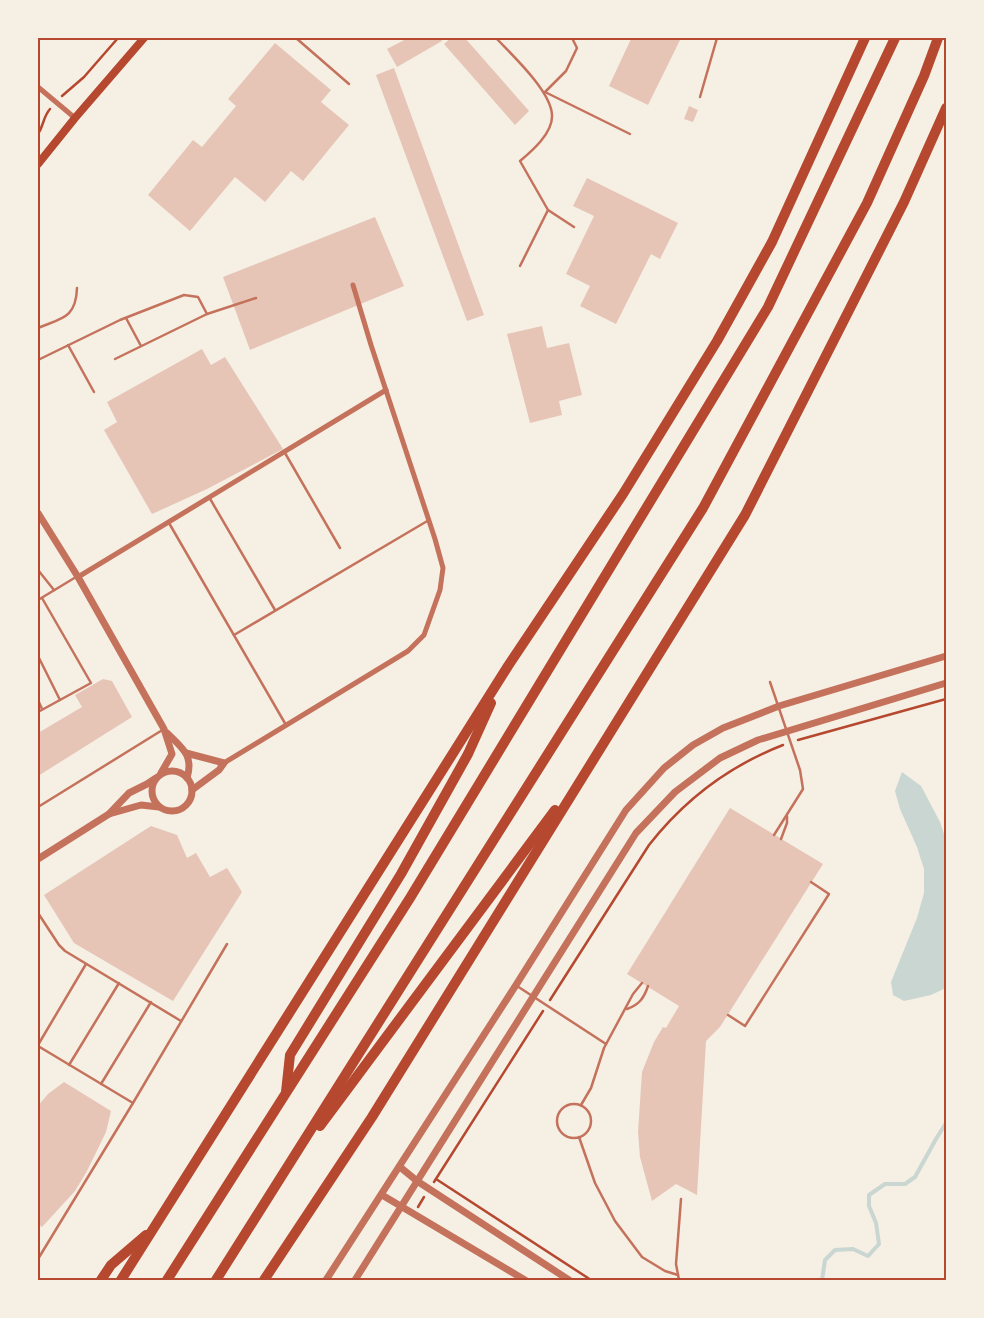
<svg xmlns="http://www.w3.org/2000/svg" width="984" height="1318" font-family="Literata,serif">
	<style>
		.water { fill: #c9d6d2 }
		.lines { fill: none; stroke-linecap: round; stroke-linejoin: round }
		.stream { stroke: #c9d6d2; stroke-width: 4 }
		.building { fill: #e6c5b7 }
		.path { stroke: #b5482f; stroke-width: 2.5 }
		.service { stroke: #c5725c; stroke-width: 2.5 }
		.minor { stroke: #c5725c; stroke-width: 5 }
		.tertiary { stroke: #c5725c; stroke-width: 7 }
		.secondary { stroke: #b5482f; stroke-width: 8 }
		.motorway { stroke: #b5482f; stroke-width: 10 }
		.neatline { fill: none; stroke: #b5482f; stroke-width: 2 }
	</style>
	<rect width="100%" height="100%" fill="#f6efe4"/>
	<polygon class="water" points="902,772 921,786 940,822 946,840 946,988 931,995 904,1001 893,995 891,982 917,918 924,893 924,869 917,847 900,809 895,791"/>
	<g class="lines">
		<polyline class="stream" points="822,1280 825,1260 835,1250 853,1249 868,1256 879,1244 876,1223 869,1206 869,1195 885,1184 905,1184 915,1177 936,1139 946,1123"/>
	</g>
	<g class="building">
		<polygon points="408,38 440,38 442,41 397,67 387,49"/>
		<polygon points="451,38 465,38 529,111 515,125 444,44"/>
		<polygon points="629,38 681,38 648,105 609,86 631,39"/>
		<polygon points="275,43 331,90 321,102 349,125 303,181 291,171 265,202 235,177 190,231 148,195 193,140 202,147 236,106 228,99"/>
		<polygon points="394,68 484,315 467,321 376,75"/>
		<polygon points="689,106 698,110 693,122 684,119"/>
		<polygon points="587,178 678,223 660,259 651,254 616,324 580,306 590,286 566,274 594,216 573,206"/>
		<polygon points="375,217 404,286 250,350 223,277"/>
		<polygon points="542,326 547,348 569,343 582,395 559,401 562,415 530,423 507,334"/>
		<polygon points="202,349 211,365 225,357 283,449 207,489 152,514 104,430 117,422 107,402"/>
		<polygon points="103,679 112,681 132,717 38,776 38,733 82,707 75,695"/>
		<polygon points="730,808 823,864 720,1027 706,1041 697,1195 676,1184 652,1201 640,1157 638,1132 642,1072 654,1042 663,1027 666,1028 679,1006 627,974"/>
		<polygon points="151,826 177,835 187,858 196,853 210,877 227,868 242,892 173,1001 74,943 44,895"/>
		<polygon points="64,1082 111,1111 106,1132 87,1171 75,1191 42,1227 38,1224 38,1106 48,1094"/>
	</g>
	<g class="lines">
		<g class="path">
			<polyline points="62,96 84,77 118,38"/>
			<path d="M38,134C44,125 43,117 50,109"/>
			<polyline points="798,740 946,699"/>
			<path d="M550,1000L649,845C685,799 729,766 783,745"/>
			<polyline points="436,1179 591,1280"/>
			<polyline points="434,1182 543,1011"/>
			<polyline points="418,1207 424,1197"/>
		</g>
		<g class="service">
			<polyline points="296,38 349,84"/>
			<path d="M496,38C512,55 551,91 552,115C553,133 532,151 520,161L548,210L574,227"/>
			<polyline points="572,38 577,48 566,71 545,92 630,134"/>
			<polyline points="700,97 717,38"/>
			<polyline points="520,266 548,210"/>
			<polyline points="207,314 256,298"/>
			<polyline points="126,318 141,346"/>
			<path d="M38,328C62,318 76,318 77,288"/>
			<polyline points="68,345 94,392"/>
			<polyline points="38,360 120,320 184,295 198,297 207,314 115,359"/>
			<polyline points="285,453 340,548"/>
			<polyline points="209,497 275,610"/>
			<polyline points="169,523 286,725"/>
			<polyline points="38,570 54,590"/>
			<polyline points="38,600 76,577"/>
			<polyline points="234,635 429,520"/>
			<polyline points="38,656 60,700"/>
			<polyline points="770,682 800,770 803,789 774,835"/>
			<polyline points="38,700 42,709"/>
			<polyline points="38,712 91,683 42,598"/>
			<polyline points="38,807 164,729"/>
			<polyline points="781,839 787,823 787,816"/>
			<polyline points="38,913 59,945 65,951 181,1021"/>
			<polyline points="517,986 606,1044"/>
			<path d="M627,1009C639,1005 644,998 648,986"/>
			<polyline points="728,1015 745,1026 829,894 811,882"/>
			<polyline points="38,1045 86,964"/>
			<polyline points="38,1046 133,1103"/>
			<polyline points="69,1065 119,983"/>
			<polyline points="101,1084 151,1002"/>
			<circle cx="574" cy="1121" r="17"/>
			<polyline points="581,1105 591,1088 604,1048 633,994 642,983"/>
			<polyline points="579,1137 595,1183 615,1221 642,1257 665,1271 678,1275"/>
			<polyline points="38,1259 133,1103 227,944"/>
			<polyline points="38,1278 41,1280"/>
			<polyline points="679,1280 676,1264 681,1199"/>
		</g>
		<g class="minor">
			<polyline points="38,87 75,118"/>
			<polyline points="78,577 386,390"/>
			<polyline points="224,763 408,651 424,635 440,590 443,568 435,539 371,345 353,285"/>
		</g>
		<g class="tertiary">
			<polyline points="38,513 78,577 164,729 172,754 161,773"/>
			<path d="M167,733C182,748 194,755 187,778"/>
			<polyline points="186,753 224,763 219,770 192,790"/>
			<circle cx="172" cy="791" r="20"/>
			<polyline points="109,814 141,805 159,807"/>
			<polyline points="38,859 109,814 129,793 147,784 156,778"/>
			<polyline points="400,1167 417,1181 569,1280"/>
			<polyline points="382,1195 525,1280"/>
			<polyline points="326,1280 516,985 626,810 664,768 693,745 723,728 779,706 946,656"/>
			<polyline points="355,1280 636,833 675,792 720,758 758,740 946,683"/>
		</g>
		<polyline class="secondary" points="38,164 75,118 144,38"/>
		<g class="motorway">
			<polyline points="286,1092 290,1055 401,874 468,754 491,703"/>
			<polyline points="320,1126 555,810"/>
			<polyline points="101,1280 111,1265 146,1235"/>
			<polyline points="121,1280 508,666 623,494 717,341 772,242 865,38"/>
			<polyline points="167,1280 410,898 768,307 895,38"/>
			<polyline points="216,1280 703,508 867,203 924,76 938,38"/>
			<polyline points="264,1280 372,1117 745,515 904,202 946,108"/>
		</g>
	</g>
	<rect width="984" height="1318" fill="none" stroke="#f6efe4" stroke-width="78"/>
	<rect x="39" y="39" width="906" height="1240" class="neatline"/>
</svg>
